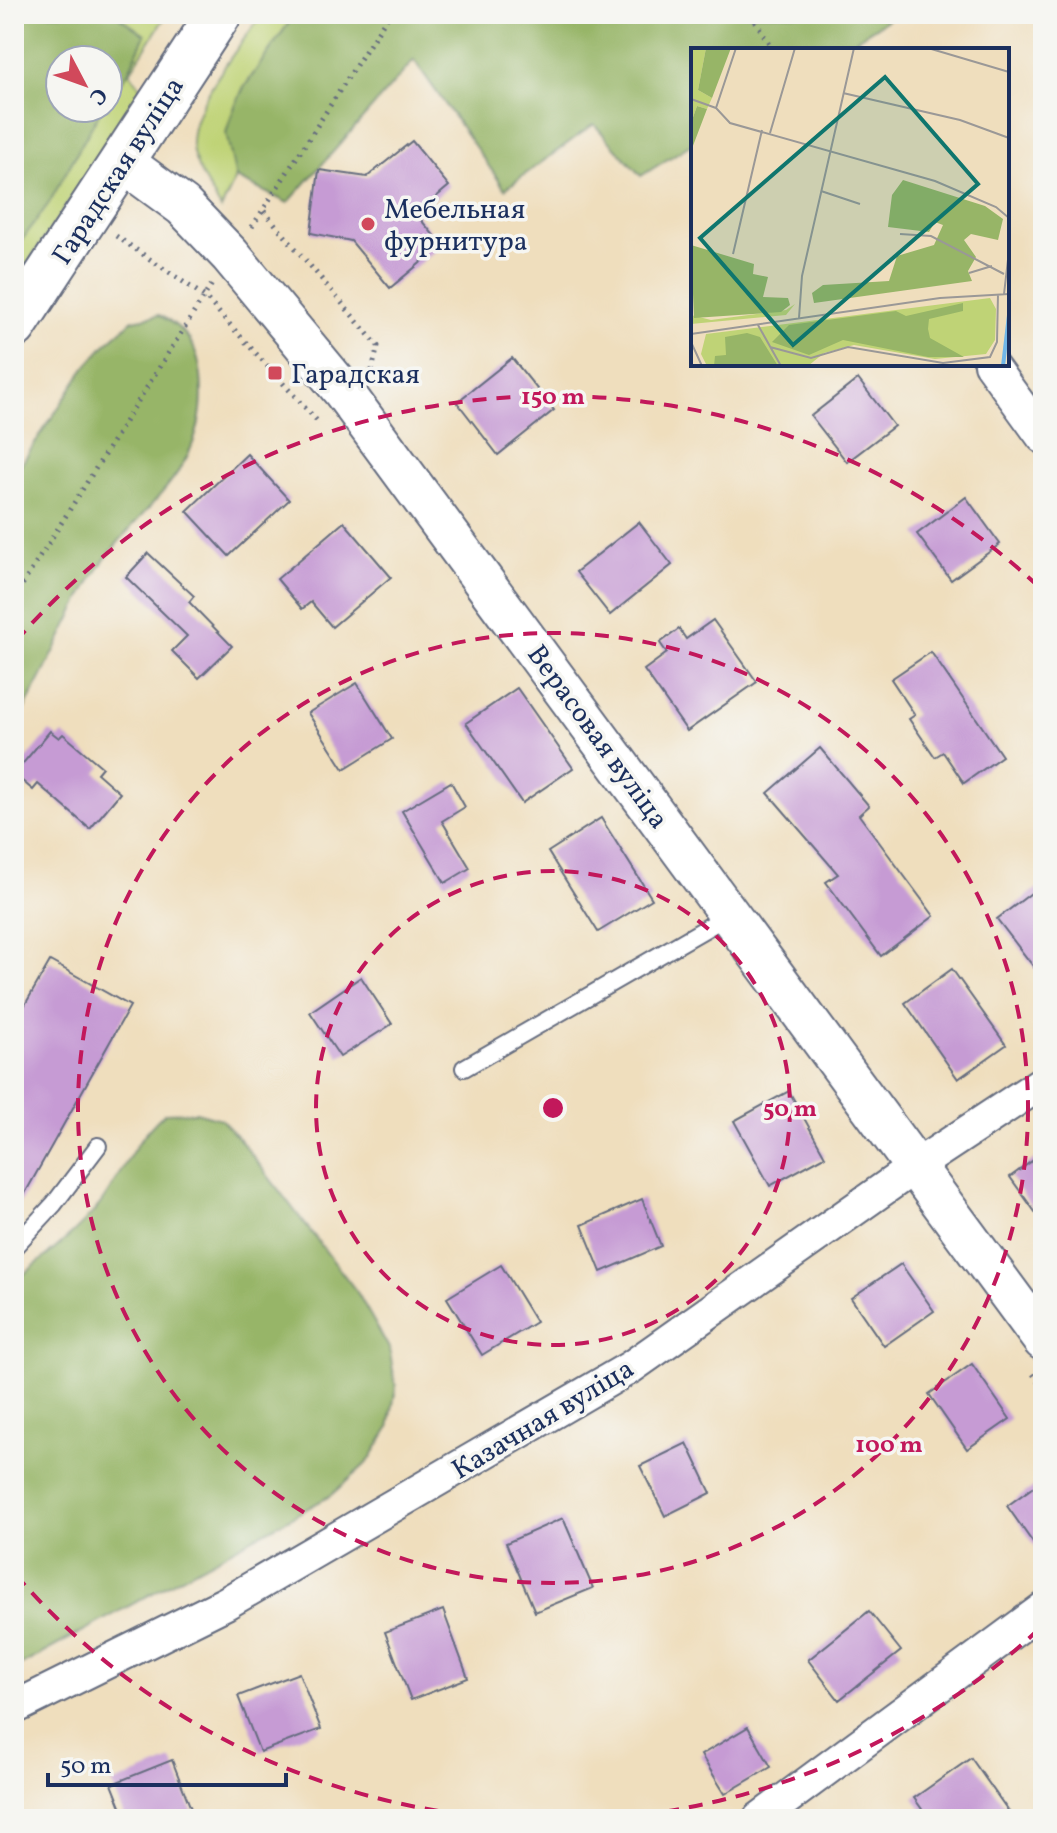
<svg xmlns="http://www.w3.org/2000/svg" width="1057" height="1833" font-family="Vollkorn,serif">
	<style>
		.green { fill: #bfd376; stroke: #6d816a; stroke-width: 2; fill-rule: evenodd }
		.forest { fill: #97b567; stroke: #597262; stroke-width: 2 }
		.building { fill: #c69bd4 }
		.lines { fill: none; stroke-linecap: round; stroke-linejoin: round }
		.service-casing { stroke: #656c7f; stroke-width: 20 }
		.minor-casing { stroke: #656c7f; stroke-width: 36 }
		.tertiary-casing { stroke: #656c7f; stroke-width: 44 }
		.secondary-casing { stroke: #656c7f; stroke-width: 48 }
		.path { stroke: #656c7f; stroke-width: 5; stroke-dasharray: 2 6; stroke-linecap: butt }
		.service { stroke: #fff; stroke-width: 16 }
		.minor { stroke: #fff; stroke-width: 32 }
		.tertiary { stroke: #fff; stroke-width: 40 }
		.secondary { stroke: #fff; stroke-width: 44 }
		.ring { fill: none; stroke: #c2185b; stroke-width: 4; stroke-dasharray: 14 10 }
		.poi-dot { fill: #d1495b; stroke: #f6f6f2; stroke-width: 3 }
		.labels { text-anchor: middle; stroke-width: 7; stroke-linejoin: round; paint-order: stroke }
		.street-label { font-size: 28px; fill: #1b2f5e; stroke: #f6f6f2 }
		.poi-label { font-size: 28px; fill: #1b2f5e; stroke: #f6f6f2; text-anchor: start }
		.inset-river { fill: none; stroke: #71b7e8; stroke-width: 4 }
		.inset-road { fill: none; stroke: #9a9897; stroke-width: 2 }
		.view { fill: #0f766e; fill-opacity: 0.15; stroke: #0f766e; stroke-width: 4 }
		.inset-edge { fill: none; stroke: #1b2f5e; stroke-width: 4 }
		.centre { fill: #c2185b; stroke: #f6f6f2; stroke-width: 4 }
		.ring-label { font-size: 24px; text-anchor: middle; font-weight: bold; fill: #c2185b; stroke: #f6f6f2; stroke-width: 7; stroke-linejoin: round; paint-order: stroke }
	</style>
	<rect width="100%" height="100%" fill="#f6f6f2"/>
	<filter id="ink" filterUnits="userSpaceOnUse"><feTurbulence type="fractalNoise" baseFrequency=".0125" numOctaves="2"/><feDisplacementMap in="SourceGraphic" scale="16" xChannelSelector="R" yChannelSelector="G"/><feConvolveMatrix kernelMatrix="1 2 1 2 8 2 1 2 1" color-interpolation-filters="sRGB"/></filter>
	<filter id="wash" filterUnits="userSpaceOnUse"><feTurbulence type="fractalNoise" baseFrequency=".006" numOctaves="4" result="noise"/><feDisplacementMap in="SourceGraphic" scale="32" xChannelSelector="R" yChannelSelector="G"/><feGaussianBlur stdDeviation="1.8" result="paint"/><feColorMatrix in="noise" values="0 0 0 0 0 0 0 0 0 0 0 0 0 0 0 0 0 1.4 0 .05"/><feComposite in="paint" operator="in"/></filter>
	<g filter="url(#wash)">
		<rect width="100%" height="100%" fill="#efdebd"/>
		<g class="green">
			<path d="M14,14H167L130,72L143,91L14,284ZM60,60H108V108H60Z"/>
			<path d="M262,14H295L243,89L233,111L227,133L236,178L221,209C211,190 194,168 192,146C190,104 239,48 262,14Z"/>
		</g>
		<g class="forest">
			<polygon points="14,14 115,14 145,35 128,73 108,100 108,60 60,60 60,108 102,108 49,203 14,251"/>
			<polygon points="295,14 896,14 839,50 693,50 693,143 641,176 594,124 505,189 414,60 288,203 236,178 226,133 233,111 243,89"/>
			<path d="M159,315C186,329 198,345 201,376C211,474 139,503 95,574C65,623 45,678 14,726V475L84,369L108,342L133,320Z"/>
			<path d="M196,1112L221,1119L245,1146L357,1292L389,1348L396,1387L389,1428L368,1462L330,1496L14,1669V1282C44,1258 77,1233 101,1203C125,1170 132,1142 165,1113Z"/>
		</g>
		<g id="blocks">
			<g class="building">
				<polygon points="412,141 449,186 416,214 442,245 390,288 351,241 311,233 319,170 367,177"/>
				<polygon points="512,358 554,410 498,455 457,402"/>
				<polygon points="858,379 894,426 847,462 811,416"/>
				<polygon points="247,454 289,500 229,556 187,511"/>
				<polygon points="966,497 1000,544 951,580 917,534"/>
				<polygon points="344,522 391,577 332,627 311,602 302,609 277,579"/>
				<polygon points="639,522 672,565 610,615 576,572"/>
				<polygon points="148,553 194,596 189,602 232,646 199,678 172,651 187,636 126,577"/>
				<polygon points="713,620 757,682 687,731 644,670 667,653 660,643 679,629 686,639"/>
				<polygon points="931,652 1002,756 964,783 943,752 935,757 909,719 915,715 891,679"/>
				<polygon points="357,683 392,739 344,769 308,713"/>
				<polygon points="517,688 573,768 522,803 466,723"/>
				<polygon points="50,731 59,738 63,734 102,767 97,773 120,793 90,829 38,784 33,790 14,774"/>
				<polygon points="820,748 869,806 859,815 934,916 881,956 826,882 838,874 768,793"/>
				<polygon points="451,782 465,807 442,821 470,868 445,883 402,811"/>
				<polygon points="601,818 652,899 598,932 548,852"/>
				<polygon points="1043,884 1043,979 997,919"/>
				<polygon points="50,961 130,1006 14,1213 14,1024"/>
				<polygon points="952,969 1006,1045 958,1079 905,1003"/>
				<polygon points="361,977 392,1024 340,1057 310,1012"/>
				<polygon points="789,1091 825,1156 770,1186 734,1121"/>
				<polygon points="1043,1153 1043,1223 1010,1177"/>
				<polygon points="642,1199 661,1246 601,1272 582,1225"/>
				<polygon points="901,1264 934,1311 884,1346 851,1298"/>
				<polygon points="501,1265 536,1322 482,1355 447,1298"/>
				<polygon points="972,1364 1010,1419 967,1449 929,1394"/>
				<polygon points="687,1443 711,1493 665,1516 640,1466"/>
				<polygon points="1043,1480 1043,1557 1007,1506"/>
				<polygon points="563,1518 593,1588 535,1612 506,1543"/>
				<polygon points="443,1610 468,1678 411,1700 385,1632"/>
				<polygon points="869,1611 901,1651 839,1700 808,1660"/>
				<polygon points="299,1673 321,1729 260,1752 238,1696"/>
				<polygon points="748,1727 771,1767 725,1794 701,1755"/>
				<polygon points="971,1758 1014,1819 929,1819 914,1798"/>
				<polygon points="172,1760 195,1819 126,1819 112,1784"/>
			</g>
		</g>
	</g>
	<g filter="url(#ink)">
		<use href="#blocks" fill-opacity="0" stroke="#656c7f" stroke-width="2"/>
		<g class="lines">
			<defs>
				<g id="service">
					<polyline points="464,1068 729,915"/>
					<polyline points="14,1247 54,1204 98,1146"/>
				</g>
				<g id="minor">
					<polyline points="990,364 1043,437"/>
					<polyline points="14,1708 226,1603 631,1367 916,1166 1043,1082"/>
					<polyline points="759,1819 1043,1609"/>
				</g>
				<polyline id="tertiary" points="123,162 183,206 230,255 343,391 1043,1340"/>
				<polyline id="secondary" points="14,326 219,14"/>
			</defs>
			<use href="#service" class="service-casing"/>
			<use href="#minor" class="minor-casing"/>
			<use href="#tertiary" class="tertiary-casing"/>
			<use href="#secondary" class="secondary-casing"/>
			<g class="path">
				<polyline points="751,14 773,50"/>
				<polyline points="264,211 378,346 372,370"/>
				<polyline points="252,227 389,14"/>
				<polyline points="116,236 204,296 319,423"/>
				<polyline points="14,598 212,284"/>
				<polyline points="1033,1374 1043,1387"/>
			</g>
			<use href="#service" class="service"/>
			<use href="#minor" class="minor"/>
			<use href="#tertiary" class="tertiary"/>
			<use href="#secondary" class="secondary"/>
		</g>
	</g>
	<g class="ring">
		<circle cx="553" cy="1108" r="237"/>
		<circle cx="553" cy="1108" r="475"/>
		<path d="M1039 1629A712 712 0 0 1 596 1819M510 1819A712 712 0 0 1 16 1575M16 641A712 712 0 0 1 1039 587"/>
	</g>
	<g class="poi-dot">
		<circle cx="368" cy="224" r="8"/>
		<rect x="267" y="365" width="16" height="16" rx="4"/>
	</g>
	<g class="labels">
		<g class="street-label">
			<text transform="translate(117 170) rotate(-57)" y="10">Гарадская вуліца</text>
			<text transform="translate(599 736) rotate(54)" y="10">Верасовая вуліца</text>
			<text transform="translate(542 1418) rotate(-31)" y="10">Казачная вуліца</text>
		</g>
		<g class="poi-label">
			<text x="384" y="218">Мебельная<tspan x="384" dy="32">фурнитура</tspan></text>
			<text x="291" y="383">Гарадская</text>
		</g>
	</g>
	<g transform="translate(691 48)">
		<rect width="318" height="318" fill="#efdebd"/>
		<path d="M0,0H15L7,42L21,50L16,61L6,58L0,75ZM299,250L305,261L304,292L295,306L244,311L163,297L133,305L117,318H16L10,306L15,286ZM104,256L95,267L0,276V267L20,272L95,262Z" fill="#bfd376"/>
		<path d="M15,0H40L21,50L7,42ZM6,58L16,61L0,103V75ZM212,132L294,158L312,171L307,192L280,186L273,192L285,209L277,223L281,233L123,255L121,245L132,237L198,233L206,208L243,197L252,177L244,174L238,184L197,179L201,147ZM0,197L63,216L62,226L77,229L72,249L97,250L99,257L90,264L3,270ZM272,255V263L238,271L237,281L239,290L273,309H237L152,292L118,307L81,294L98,277L205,263L215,268ZM56,285L69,289L87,318H23L24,308L35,307L34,289Z" fill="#97b567"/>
		<path class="inset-river" d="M312,318L318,267"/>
		<path class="inset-road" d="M45,0L25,60L39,75L244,133L305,159L318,170M237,0L318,24M152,45L269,72L318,90M0,51L25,60M79,85L104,0M130,143L169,156M209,186L240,188L313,226M42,206L71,82M278,225L301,218M313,246L318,203M108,270L111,228L163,0M67,277L90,318M0,286L249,250L318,246M0,294L11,318M79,299L120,310L157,299L252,315L299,309L306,294L307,246"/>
		<path class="view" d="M194,29L287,136L102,297L9,190Z"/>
		<rect width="318" height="318" class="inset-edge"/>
	</g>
	<circle cx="553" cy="1108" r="12" class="centre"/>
	<g class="ring-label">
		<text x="553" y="404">150 m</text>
		<text x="790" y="1116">50 m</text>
		<text x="889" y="1452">100 m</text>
	</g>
	<rect width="1057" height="1833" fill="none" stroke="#f6f6f2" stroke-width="48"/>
	<g transform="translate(84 84) rotate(131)"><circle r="38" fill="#f6f6f2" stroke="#9ea6b7" stroke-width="2"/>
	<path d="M0-6L14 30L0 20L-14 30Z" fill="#d1495b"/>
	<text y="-12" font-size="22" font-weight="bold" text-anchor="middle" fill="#1b2f5e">С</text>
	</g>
	<path d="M48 1773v12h238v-12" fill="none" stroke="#1b2f5e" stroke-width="4"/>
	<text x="60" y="1773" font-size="24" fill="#1b2f5e" stroke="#f6f6f2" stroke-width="6" paint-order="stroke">50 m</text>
</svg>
